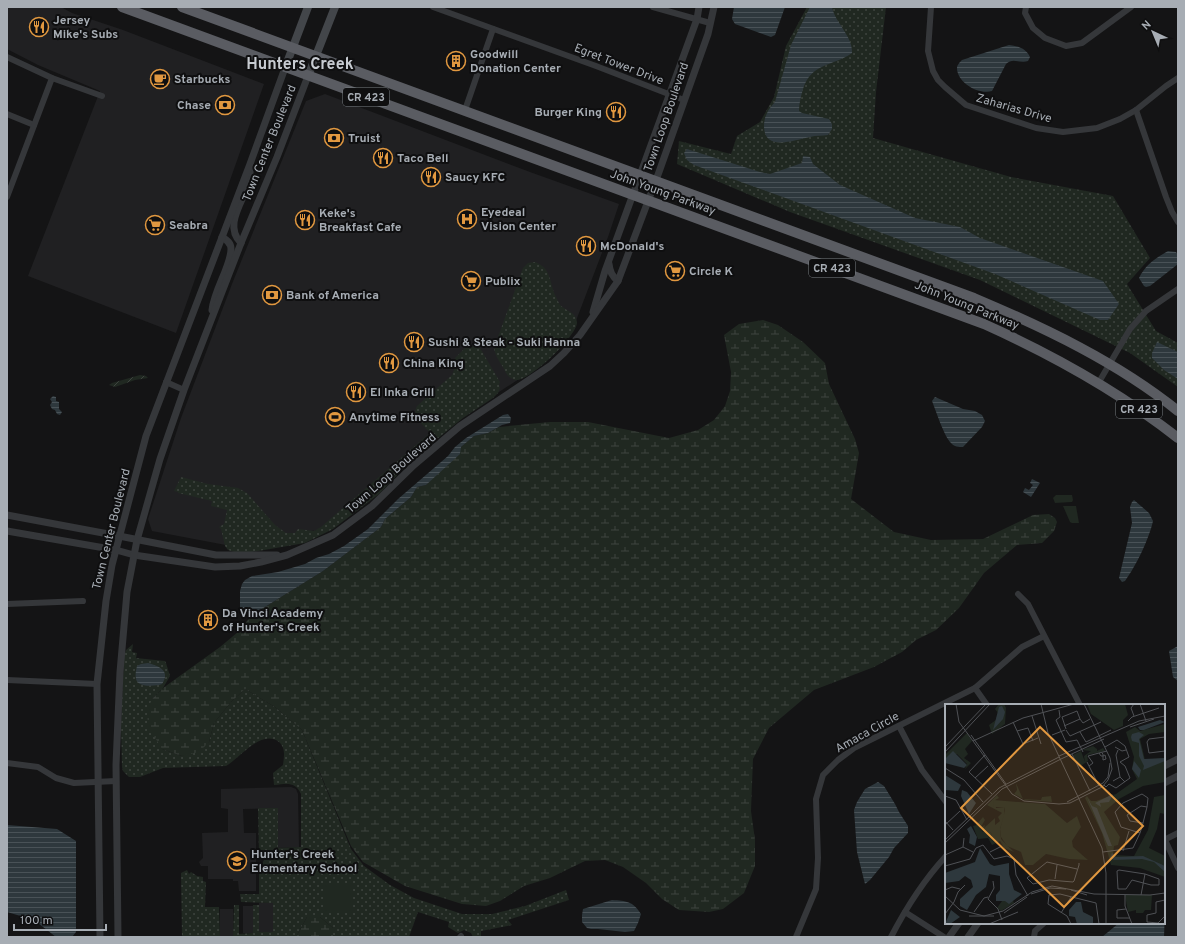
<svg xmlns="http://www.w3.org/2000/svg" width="1185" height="944" font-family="Overpass,sans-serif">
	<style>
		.built { fill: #202022 }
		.grass { fill: url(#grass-dots) }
		.wetland { fill: url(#wetland-marsh) }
		.park { fill: #202821 }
		.garden { fill: url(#garden-furrows) }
		.water { fill: url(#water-rules) }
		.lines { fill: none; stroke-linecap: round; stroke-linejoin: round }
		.minor { stroke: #35373a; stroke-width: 6 }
		.tertiary { stroke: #35373a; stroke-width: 7 }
		.secondary { stroke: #43464a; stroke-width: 8 }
		.trunk { stroke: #5a5c62; stroke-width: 10 }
		.labels { text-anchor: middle; stroke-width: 4; stroke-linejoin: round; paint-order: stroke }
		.shield { fill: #0f0f10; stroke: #797e83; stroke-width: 1 }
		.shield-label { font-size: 11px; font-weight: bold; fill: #a7adb4 }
		.poi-label { font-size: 12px; font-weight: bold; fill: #a7adb4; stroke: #0f0f10; text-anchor: start }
		.street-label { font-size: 12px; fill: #a7adb4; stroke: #0f0f10 }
		.district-label { font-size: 16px; font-weight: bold; fill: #c7cbd1; stroke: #0f0f10 }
		.inset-road { fill: none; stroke: #4f5155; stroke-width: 1 }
		.view { fill: #e19840; fill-opacity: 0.15; stroke: #e19840; stroke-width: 2 }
		.inset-edge { fill: none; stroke: #a7adb4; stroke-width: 2 }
	</style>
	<defs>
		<pattern id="grass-dots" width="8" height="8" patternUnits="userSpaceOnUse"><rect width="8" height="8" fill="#202821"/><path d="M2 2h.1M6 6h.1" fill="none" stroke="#3e443f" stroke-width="1.8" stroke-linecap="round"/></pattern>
		<pattern id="wetland-marsh" width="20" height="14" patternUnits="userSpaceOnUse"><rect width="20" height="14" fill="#202821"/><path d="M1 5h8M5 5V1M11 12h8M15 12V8" fill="none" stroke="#3e443f"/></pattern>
		<pattern id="garden-furrows" width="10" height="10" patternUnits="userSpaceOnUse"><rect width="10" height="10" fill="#202821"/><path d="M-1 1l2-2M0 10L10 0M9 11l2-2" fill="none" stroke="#3e443f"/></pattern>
		<pattern id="water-rules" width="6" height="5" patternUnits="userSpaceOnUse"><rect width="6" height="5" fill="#2e383d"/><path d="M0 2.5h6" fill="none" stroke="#495257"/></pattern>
	</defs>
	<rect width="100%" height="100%" fill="#141415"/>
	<g class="built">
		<polygon points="7,7 61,7 72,13 123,30 264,84 176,333 28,276 100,91 38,65 7,49"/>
		<polygon points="325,94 530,172 619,204 608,237 574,326 528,373 464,415 441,434 333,527 231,546 152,531 148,519 181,418 232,284 306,101"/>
		<polygon points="291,787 296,789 298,794 299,847 278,848 278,808 243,809 244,833 256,833 256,891 239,891 238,881 233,881 233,879 208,879 208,866 201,866 199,862 203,858 202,833 228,832 228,809 221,808 221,789"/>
		<rect x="259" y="903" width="14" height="29"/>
		<polygon points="243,906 254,906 253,933 243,933"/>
		<rect x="220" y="909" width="13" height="28"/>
	</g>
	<g class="grass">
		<polygon points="807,7 886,7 876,92 873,138 1011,177 1113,196 1150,258 1127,284 1156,331 1178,343 1178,387 1130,353 980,280 790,212 677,164 679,141 731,154 737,136 760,122 774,97 786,46"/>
		<path d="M535,262C552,268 549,283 556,297C557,299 559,303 560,305C566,311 576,312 577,322C578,335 528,383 515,380C508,378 506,373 503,367C499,361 495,355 494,348L523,268L528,263Z"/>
		<path d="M470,345L476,346L480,348L500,382L499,385L500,388L498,393L493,398L463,418L437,439L411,461L379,494L333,529L305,543L252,552H234L228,550L225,546L221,529L219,527L224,524L227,510L211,506L212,501L178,493V492L174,491L181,477L208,484L238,488L247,493L275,525L286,533H295L298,529L314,531L321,527L430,433C424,425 411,417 417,406L452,375L454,370L455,358L467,346Z"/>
		<path d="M133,644L132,652L137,653L136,658L165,661L166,663L170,676L163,688L152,699L162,749L182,756L209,742L214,723L231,702L245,689L275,707L302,730L351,849L364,866L390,885L414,898L462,914H492L525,906L566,890L569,900L508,920L512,925L481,931V937H473L471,933L464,930L458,933L448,927L449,922L418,912L409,937H333V928L320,917H307L296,937H233L234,905H239V934L253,933V905H259V932H273V903L241,902L240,894H259V870L264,860L259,855L258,808H278V848L301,847V794C295,781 287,784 274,785L273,773L283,765C284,757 286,748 279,742C261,729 241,757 226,766L163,768L140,777H129L123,771L122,767L121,725L124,656L126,650Z"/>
		<polygon points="187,870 189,874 191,872 197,876 203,877 203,881 206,882 205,907 219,907 220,937 182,937 181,873"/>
	</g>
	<g class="wetland">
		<polygon points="763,320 778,325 803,342 825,363 829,384 855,439 859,453 851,499 894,532 931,540 983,539 1033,515 1049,514 1055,518 1057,522 1054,531 1042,543 1017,545 984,573 959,608 936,630 916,640 902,652 874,667 814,690 769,728 753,759 751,811 755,840 755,866 744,893 723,909 709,912 679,910 662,899 646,883 623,867 605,860 585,861 550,878 524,886 500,901 486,906 462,904 405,886 363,862 351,846 302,730 275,707 245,689 231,702 214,723 209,742 199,752 182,756 162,749 148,726 147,711 152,699 163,688 220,647 238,632 252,615 323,571 381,527 385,519 411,497 417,487 426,485 461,447 474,436 488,433 499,427 550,422 588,422 669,438 698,430 714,420 725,406 730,391 731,372 724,335 739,324"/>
		<polygon points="307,917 320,917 333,928 333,937 296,937"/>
	</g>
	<g class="park">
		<polygon points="1056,495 1072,495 1073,500 1072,502 1055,503 1053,498"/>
		<polygon points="1063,506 1076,506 1079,523 1072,523 1070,522"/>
		<rect x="325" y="883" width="28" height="28"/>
	</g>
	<polygon class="garden" points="140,375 146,376 148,378 135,380 115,387 109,385 112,383"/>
	<g class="water">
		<polygon points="734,7 785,7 775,35 771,37 735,24 732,19"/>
		<path d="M810,7H832C835,23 853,36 852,53C832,67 812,62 803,89C801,96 799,103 799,111L802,113L829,119L832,124V129L828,135C822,136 816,135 810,137C794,140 765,152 764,127C764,117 768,109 775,102L791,45Z"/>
		<path d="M1009,45C1018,46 1026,48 1030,57L1028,61C1020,64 1013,57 1006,64L992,91C979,95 957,83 957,68C957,65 960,62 962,60Z"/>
		<polygon points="687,149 760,172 770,174 802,163 803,156 810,157 813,164 840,185 915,218 960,227 980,238 1103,281 1119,304 1108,320 1100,320 995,274 694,165 687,160 684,153"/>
		<path d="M1168,251L1176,252L1178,255V264L1150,286L1146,287L1144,286L1139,278C1145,265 1156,258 1168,251Z"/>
		<polygon points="1157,342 1178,352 1178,379 1164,370 1152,358 1152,353"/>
		<polygon points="53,396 56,397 56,401 59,402 59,409 62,412 60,415 57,414 55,410 52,409 50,405 52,402 50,399"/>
		<path d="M935,397L963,409L975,411L982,415L985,421L982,427L963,447C959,447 954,447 951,443C944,436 936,411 932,401Z"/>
		<polygon points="508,414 511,418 510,423 502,425 488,433 474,436 461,447 460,454 426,485 417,487 411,497 385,519 381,527 323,571 252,615 250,618 240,608 240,591 242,584 245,580 252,576 278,572 305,564 316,558 329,554 344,546 368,529 398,499 448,456 455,447 466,438 503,415"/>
		<polygon points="1032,479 1040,483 1031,497 1023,492 1025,488 1029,490 1033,485 1030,483"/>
		<path d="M1134,500L1149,513L1153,521C1149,539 1136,566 1125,581L1122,582L1119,578L1132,523L1130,507L1132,502Z"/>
		<polygon points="1178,646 1178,681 1173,677 1169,651"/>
		<path d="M148,663C159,666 171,671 162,684C156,686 138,688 136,679C135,675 136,670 137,666L141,664Z"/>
		<polygon points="878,782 884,786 895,804 899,812 908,826 908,833 894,848 889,857 870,880 865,884 857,852 854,810 857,802 865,789"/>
		<polygon points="7,825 57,829 76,841 76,932 72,937 56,937 34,920 7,912"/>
		<path d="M612,900C626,901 633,901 641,914L638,923L634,931L625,932L598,929H591L587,928L582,922V915L583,909Z"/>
		<polygon points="1164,908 1165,909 1164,937 1102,937 1119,923 1164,923"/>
	</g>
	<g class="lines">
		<g class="minor">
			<polyline points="433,7 596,66 684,100"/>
			<polyline points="653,7 710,23"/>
			<polyline points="931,7 928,51 933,71 938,80 945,87 966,105 1036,128 1063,132 1097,128 1120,119 1136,110 1166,86 1178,78"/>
			<polyline points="1026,7 1025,13 1033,28 1045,38 1066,46 1082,43 1131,7"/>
			<polyline points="7,57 52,78 102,96"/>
			<polyline points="465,110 493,29"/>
			<polyline points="1136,110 1166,197 1172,212 1178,222"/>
			<polyline points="7,114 34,125"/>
			<polyline points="7,197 52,78"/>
			<polyline points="166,382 184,390"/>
			<polyline points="1099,382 1130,329 1146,311 1178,289"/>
			<polyline points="1018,594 1028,604 1080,705"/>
			<polyline points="7,604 83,601"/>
			<polyline points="7,680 97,684"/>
			<polyline points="975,688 987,705"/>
			<polyline points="899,726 922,770 946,802"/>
			<polyline points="7,763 38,767 56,778 74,783 116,781"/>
			<polyline points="1164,840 1178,833"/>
			<polyline points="1165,840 1178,868"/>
			<polyline points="905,912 944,937"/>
			<polyline points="460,937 461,936"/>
			<polyline points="796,937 816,889 818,858 816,799 823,775 838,760 854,748 975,688 1022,647 1044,636"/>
			<path d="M891,937C906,908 924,880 946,856"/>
			<polyline points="1034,937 1035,931 1044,923"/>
		</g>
		<g class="tertiary">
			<path d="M241,243C222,224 246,199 250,178C250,175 250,171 250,168"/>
			<path d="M609,264C610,272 612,276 618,281"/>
			<path d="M212,310C214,290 231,266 231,249C231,243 227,240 222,237"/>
			<polyline points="593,312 605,271 697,19 699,7"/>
			<polyline points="7,515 119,536 216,555 277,555"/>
			<polyline points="7,531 116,550 134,555 215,567 240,566 261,562 287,555 333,535 372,506 414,465 460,426 550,366 564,353 580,335 618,281 659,172 708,34 714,7"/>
			<polyline points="1164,766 1178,759"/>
			<polyline points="1164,783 1178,776"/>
			<polyline points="100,937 97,684 106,601 112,565 146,436 250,164 285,68"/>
			<polyline points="118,937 116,765 120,672 127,592 137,540 160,459 184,390 241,243 277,157 308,76"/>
			<polyline points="949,937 959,923"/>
			<polyline points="968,937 978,923"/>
		</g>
		<g class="secondary">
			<polyline points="285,68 308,7"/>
			<polyline points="308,76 335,7"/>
		</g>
		<g class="trunk">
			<path d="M122,7L984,324C1053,355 1118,391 1178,438"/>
			<path d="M182,7L974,298C1045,328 1117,362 1178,411"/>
		</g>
	</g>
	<defs>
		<symbol id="restaurant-ring" viewBox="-11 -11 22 22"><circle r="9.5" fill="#0f0f10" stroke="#e19840" stroke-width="1.5"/><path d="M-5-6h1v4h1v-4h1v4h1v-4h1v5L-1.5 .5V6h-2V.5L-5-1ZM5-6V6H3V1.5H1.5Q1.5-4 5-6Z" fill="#e19840"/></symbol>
		<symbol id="building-ring" viewBox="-11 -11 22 22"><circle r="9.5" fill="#0f0f10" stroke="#e19840" stroke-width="1.5"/><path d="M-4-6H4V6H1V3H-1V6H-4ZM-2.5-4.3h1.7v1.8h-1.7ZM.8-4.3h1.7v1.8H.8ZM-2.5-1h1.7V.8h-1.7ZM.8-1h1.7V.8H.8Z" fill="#e19840"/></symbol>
		<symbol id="cafe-ring" viewBox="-11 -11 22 22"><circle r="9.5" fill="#0f0f10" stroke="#e19840" stroke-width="1.5"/><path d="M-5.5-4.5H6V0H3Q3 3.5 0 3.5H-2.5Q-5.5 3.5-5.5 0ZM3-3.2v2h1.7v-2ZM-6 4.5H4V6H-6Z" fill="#e19840"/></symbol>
		<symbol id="bank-ring" viewBox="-11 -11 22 22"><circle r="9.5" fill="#0f0f10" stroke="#e19840" stroke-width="1.5"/><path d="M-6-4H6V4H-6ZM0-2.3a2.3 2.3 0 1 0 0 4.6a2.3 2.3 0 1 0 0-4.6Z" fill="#e19840"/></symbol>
		<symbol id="hospital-ring" viewBox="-11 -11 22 22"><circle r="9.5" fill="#0f0f10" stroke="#e19840" stroke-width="1.5"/><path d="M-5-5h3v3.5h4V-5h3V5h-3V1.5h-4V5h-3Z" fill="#e19840"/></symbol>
		<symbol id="supermarket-ring" viewBox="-11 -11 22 22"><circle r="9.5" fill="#0f0f10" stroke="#e19840" stroke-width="1.5"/><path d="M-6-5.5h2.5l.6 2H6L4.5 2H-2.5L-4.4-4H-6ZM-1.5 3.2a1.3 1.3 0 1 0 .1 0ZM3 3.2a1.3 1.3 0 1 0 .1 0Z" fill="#e19840"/></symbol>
		<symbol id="stadium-ring" viewBox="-11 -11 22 22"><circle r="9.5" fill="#0f0f10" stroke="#e19840" stroke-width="1.5"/><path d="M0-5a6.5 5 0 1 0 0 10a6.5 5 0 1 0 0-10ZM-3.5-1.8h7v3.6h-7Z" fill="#e19840"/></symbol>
		<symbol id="school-ring" viewBox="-11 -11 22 22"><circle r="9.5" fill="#0f0f10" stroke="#e19840" stroke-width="1.5"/><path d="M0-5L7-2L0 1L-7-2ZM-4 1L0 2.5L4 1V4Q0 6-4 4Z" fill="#e19840"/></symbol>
	</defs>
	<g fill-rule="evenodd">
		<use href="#restaurant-ring" x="28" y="16" width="22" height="22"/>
		<use href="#building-ring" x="445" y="50" width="22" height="22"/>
		<use href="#cafe-ring" x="149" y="68" width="22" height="22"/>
		<use href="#bank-ring" x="214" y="94" width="22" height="22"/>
		<use href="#restaurant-ring" x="605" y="101" width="22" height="22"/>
		<use href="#bank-ring" x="323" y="127" width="22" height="22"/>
		<use href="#restaurant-ring" x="372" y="147" width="22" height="22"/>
		<use href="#restaurant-ring" x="420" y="166" width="22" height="22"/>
		<use href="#hospital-ring" x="456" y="208" width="22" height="22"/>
		<use href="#restaurant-ring" x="294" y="209" width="22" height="22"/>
		<use href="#supermarket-ring" x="144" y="214" width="22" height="22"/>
		<use href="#restaurant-ring" x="575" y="235" width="22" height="22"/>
		<use href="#supermarket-ring" x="664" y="260" width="22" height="22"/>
		<use href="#supermarket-ring" x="460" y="270" width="22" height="22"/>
		<use href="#bank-ring" x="261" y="284" width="22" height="22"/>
		<use href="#restaurant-ring" x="403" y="331" width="22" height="22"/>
		<use href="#restaurant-ring" x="378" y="352" width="22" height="22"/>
		<use href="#restaurant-ring" x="345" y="381" width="22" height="22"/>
		<use href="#stadium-ring" x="324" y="406" width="22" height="22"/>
		<use href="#building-ring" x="197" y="609" width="22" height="22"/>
		<use href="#school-ring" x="226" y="850" width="22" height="22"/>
	</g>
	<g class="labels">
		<g class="shield">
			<rect x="343" y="88" width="46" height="18" rx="3"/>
			<rect x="809" y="259" width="46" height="18" rx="3"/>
			<rect x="1116" y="400" width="46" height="18" rx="3"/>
		</g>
		<g class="shield-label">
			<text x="366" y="101">CR 423</text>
			<text x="832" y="272">CR 423</text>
			<text x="1139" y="413">CR 423</text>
		</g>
		<g class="poi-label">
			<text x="53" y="24">Jersey<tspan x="53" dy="14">Mike's Subs</tspan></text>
			<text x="470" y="58">Goodwill<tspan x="470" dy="14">Donation Center</tspan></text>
			<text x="174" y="83">Starbucks</text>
			<text x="211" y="109" text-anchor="end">Chase</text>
			<text x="602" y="116" text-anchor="end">Burger King</text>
			<text x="348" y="142">Truist</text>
			<text x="397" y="162">Taco Bell</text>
			<text x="445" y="181">Saucy KFC</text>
			<text x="481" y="216">Eyedeal<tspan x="481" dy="14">Vision Center</tspan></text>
			<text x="319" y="217">Keke's<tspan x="319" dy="14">Breakfast Cafe</tspan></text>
			<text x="169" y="229">Seabra</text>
			<text x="600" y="250">McDonald's</text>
			<text x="689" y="275">Circle K</text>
			<text x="485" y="285">Publix</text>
			<text x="286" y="299">Bank of America</text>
			<text x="428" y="346">Sushi &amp; Steak - Suki Hanna</text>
			<text x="403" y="367">China King</text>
			<text x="370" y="396">El Inka Grill</text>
			<text x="349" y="421">Anytime Fitness</text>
			<text x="222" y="617">Da Vinci Academy<tspan x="222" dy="14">of Hunter's Creek</tspan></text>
			<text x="251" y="858">Hunter's Creek<tspan x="251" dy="14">Elementary School</tspan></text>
		</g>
		<g class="street-label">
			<text transform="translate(619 64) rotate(21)" y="4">Egret Tower Drive</text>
			<text transform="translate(1014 108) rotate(16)" y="4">Zaharias Drive</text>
			<text transform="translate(666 117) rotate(-71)" y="4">Town Loop Boulevard</text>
			<text transform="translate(269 143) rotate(-68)" y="4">Town Center Boulevard</text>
			<text transform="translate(663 192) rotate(20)" y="4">John Young Parkway</text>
			<text transform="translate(967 305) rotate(22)" y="4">John Young Parkway</text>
			<text transform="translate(391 473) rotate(-41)" y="4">Town Loop Boulevard</text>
			<text transform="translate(111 529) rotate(-76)" y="4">Town Center Boulevard</text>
			<text transform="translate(867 732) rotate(-29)" y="4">Amaca Circle</text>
		</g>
		<g class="district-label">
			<text x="300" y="69">Hunters Creek</text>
		</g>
	</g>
	<g transform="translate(945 704)">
		<rect width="220" height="220" fill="#141415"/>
		<path d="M54,0H59L61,4L60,20L47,30L44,21L51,16L53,9L50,5ZM220,20V28L204,30L195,35L200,56L220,54V78L198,82L174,95L159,108L175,133L173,141L169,142L168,151L189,152L203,126L209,93L220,91V110L215,109L212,125L204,144L220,152V173L195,164L166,161L157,129L140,94L142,92L146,97H151L171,90L192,75L187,65L189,53L181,28L190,23L195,27ZM22,29L27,37L20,45L23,50L19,54L26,59L20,65L22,60L12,50L0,55V51ZM148,42L152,45V47L158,44L160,47L142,51L143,57L134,63L128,51L136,47L140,58L139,52L146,47L137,46ZM71,79L78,95L96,96L97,93L106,92L107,98L80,96L69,90L72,86ZM52,91L54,94L50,96L51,104L59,103L60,111L55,125L56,135L69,148L59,144L55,137L47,141L43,134L47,131L45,128L40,129L31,121L38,113L40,116L36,123L40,121L39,124L50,114V121L55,117L53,113L57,109L42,101Z" fill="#202821"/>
		<path d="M142,0H180L183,11L178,16V22L169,26L146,10ZM49,96L100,100L122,119L132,112L136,123L127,137L128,143L143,156L124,155L101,150L88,161H80L76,148L62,142L56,133L55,125L60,107L59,103H48ZM32,121L38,128H45L47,131L43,134L33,135L28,122Z" fill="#202821"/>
		<path d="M180,191H207L206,206H200L198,209H191V206L183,208ZM57,197H68L69,199L56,207L52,204Z" fill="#202821"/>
		<path d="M57,2L60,8L58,15L48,26L54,3ZM215,16L220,18L199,26H195L193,23ZM194,28L199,31L194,35L199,55L220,54V57L198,66L199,62L194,52V39L187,37L186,33L187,30ZM8,47L22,61L19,64L0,59V55ZM189,57L196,66L194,74L187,65ZM0,71L16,81L13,87L0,86ZM17,86L22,88L31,99L24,110L16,92ZM168,90L164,98L155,99L156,103L150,99ZM142,93L147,102L152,104L167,142H163ZM26,122L32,133L30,142L24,139L25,131L22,125ZM35,144L45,160L49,162L64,159V170L69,186L77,190L64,200L60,197H51V191L55,186V172L44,170L41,183L31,191L22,206L15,202V195L28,183L26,176L20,172L14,177L0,179V169L30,158ZM167,149L171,153L198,152L220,162V168L209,158L197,155L169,156L165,154ZM131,198H136L138,208L148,213V220H132L130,213L124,212V206ZM6,206L15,213L5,220H0Z" fill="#2e383d"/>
		<path class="inset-road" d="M11,0L14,18L67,90L79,97L114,100L125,99L157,83L163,76L167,65L165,54L139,0M96,0L103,29L157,144L161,169V220M195,0L201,17M114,6L115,13L111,16L121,38L132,36L138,48M87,12L96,40M189,12L186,4L189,0M135,15L138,19L145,15M183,17L187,13L214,4M68,18L78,40L93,34M119,22L135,15M185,23L209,15M121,25L117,13L132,7L135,15M121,26L125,32L156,18M72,27L83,24L88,37M135,28L141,38L166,26M26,31L61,80M107,31L120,26M220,33L204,35L202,38L204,49L220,47M28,37L78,14L129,0M0,43L41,0M170,43L177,47L181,46M173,46L171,51L175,73M0,48L45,0M157,49L158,50V56L161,55L160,51L158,52H156L154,49L162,47M127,50L145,87M40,51L24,68L47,90M114,52L194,17L220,12M116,55L159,35M142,58L154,82M144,62L148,59L143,52L154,49M0,64L19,76L38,98M30,74L43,62M168,77L175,73L180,78M38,81L49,70M159,81L161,83L164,80L171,84L185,74L180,62L175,58L184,53L180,42L172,36L160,43M0,92L11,96L22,116M122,98L158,79L163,73L165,59M0,117L8,126M198,119L185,117L182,111L196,102L202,103M0,121L15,107M19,134L18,143L28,148M0,136L54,84L114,53M0,139L57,85L116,55M178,147L184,127M45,148L57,142M158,148L188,144L195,129L197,123L202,103L203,94L197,90L178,99L170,108L176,123L195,129M0,151L18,143M0,162L25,155L31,144L38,141L49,155L62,152L69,155L71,171L83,192M132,165L102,158L82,174L88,180L104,176L128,178L129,177L134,161V159M174,166L200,170L214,175V181H206L187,176L181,185H173L172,167ZM110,175L112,161M48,177L49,184L43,195L53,205L57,216M0,186L7,183L15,185M126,186L142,191M86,190L105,184L121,185M180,191V202L187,220M196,191L200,170M0,192L15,206L39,212L58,207L87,188L107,182L149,190L205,191L220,189M220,196L211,198V209L202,211V218L213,219L220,212M181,205L172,206V214H185M29,208L39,194L43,193M59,209L82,193M116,209L126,193M0,210L9,198L13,188L20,181M24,212H49M15,220H34M44,220L73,208M126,220L122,212L103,200L104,191L115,190L151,199L154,220"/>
		<path class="view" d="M95,23L198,122L119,203L16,104Z"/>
		<rect width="220" height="220" class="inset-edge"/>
	</g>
	<rect width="1185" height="944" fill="none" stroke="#a7adb4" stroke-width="16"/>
	<g transform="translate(1153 32) rotate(316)" stroke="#0f0f10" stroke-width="3" paint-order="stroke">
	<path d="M0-3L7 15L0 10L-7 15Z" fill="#a7adb4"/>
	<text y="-6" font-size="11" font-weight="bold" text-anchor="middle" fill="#a7adb4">N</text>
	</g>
	<path d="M14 924v6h92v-6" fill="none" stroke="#a7adb4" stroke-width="2"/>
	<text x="20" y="924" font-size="12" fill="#a7adb4" stroke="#0f0f10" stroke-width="3" paint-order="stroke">100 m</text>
</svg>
